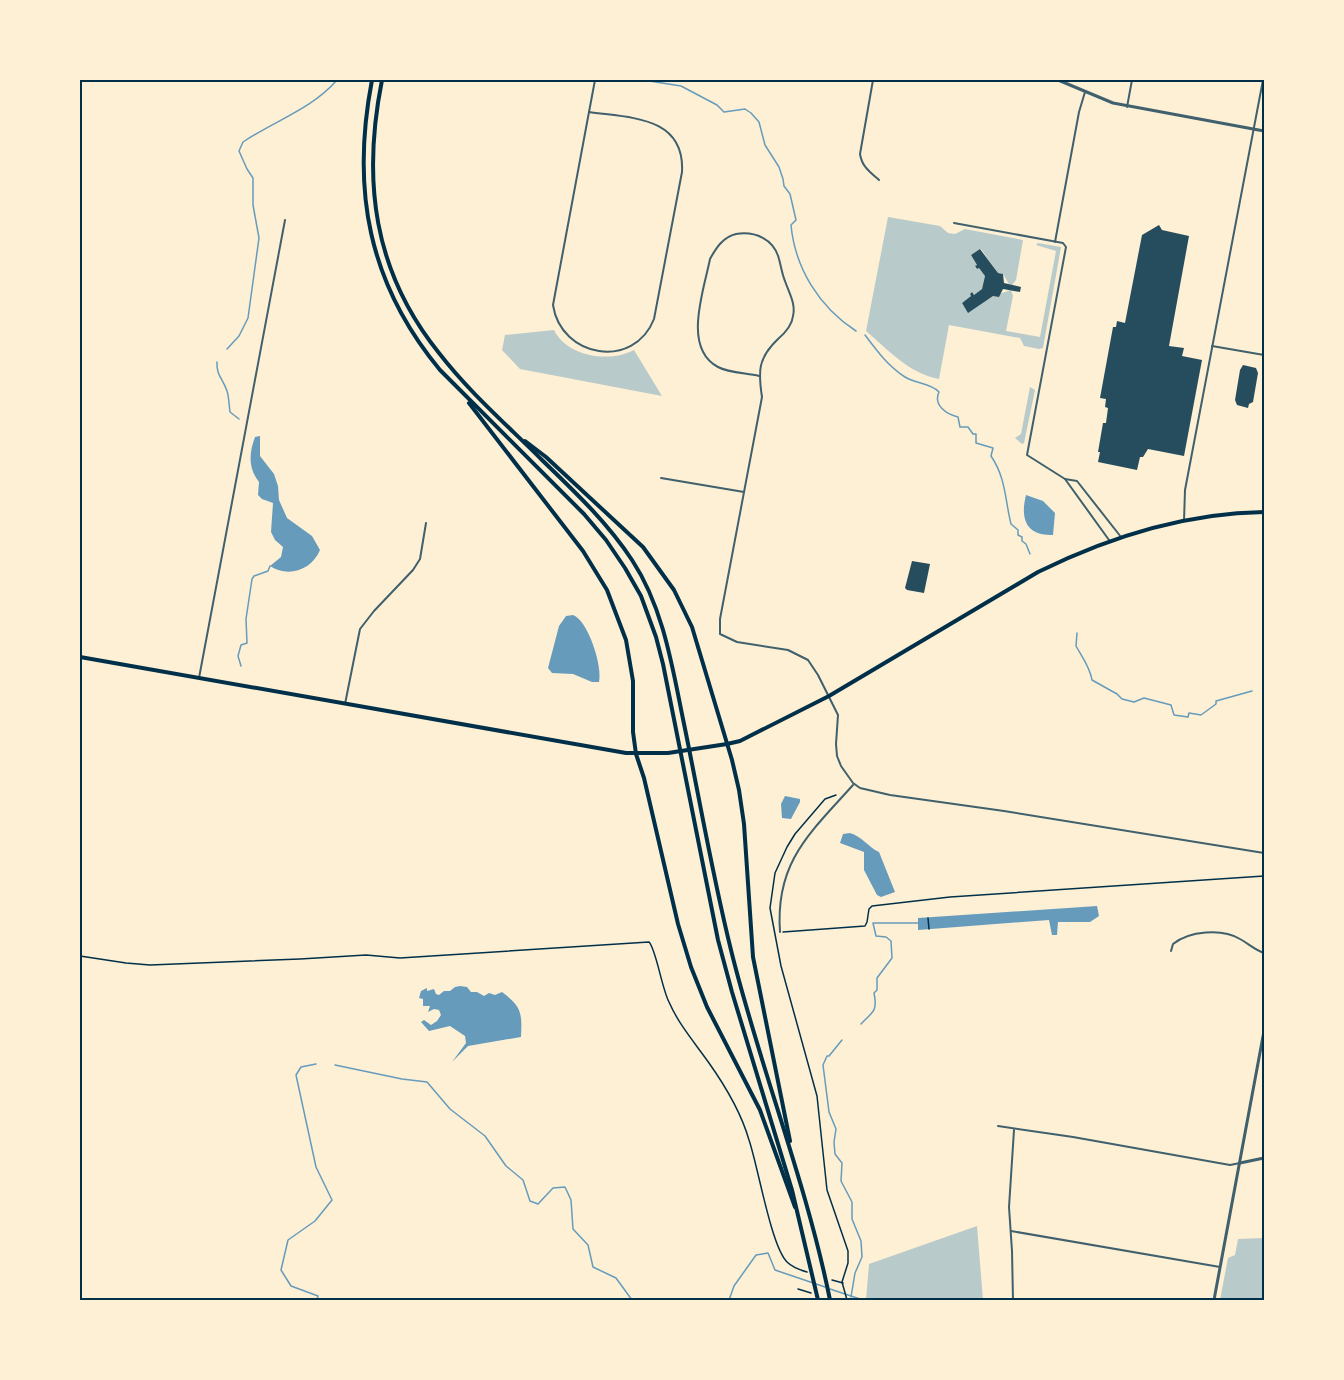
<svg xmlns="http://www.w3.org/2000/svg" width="1344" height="1380" font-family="Manrope,sans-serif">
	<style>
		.green { fill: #b9caca }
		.water { fill: #669bbc }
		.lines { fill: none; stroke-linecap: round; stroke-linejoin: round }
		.stream { stroke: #669bbc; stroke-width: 1.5 }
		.building { fill: #264d5e }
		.path { stroke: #003049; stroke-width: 1.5 }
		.minor { stroke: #3f606c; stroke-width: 2 }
		.tertiary { stroke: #3f606c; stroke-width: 3 }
		.trunk { stroke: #003049; stroke-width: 4 }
		.neatline { fill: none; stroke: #003049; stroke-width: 2 }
	</style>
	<rect width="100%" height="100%" fill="#fdf0d5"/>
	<g class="green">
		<path d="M888,217L940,226L948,233L955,234L965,229L1023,240L1016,280L1012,285L1009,284L1003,274L998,273L981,249L971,255L977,265L975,267L977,269L979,268L985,276L982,289L974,295L972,292L970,294L971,296L962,303L968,312L993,296L1011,290L1013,296L1006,331L1040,337L1056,251L1036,245L1038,243L1061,247L1043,348L1039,349L1024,346L1020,338L949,325L939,379C910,374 888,350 866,331Z"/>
		<path d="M554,330C567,357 610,363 634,350L662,396L520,369L502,350L505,335Z"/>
		<polygon points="1030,387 1035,390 1024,443 1022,444 1015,438 1021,434"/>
		<polygon points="977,1226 983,1300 866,1300 869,1264"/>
		<polygon points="1264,1238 1264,1300 1220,1300 1228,1258 1235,1255 1238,1239"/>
	</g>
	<g class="water">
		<path d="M260,436V456L274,474L278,486L279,500L287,518L312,536L320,550C312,570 288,578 270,566L281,557L283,547L275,540L271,532L273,503L262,499L258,495L259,482C248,468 249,453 255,437Z"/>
		<path d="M1026,495L1043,501L1055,513L1053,535C1026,536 1020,519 1026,495Z"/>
		<path d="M573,615C588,620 603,667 599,682H592L573,674L552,673L548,668L559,626L566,616Z"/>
		<polygon points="785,796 800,799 800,802 791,819 782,818 781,804"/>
		<path d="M850,833C863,837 868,847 879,852L895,892L881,897L877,895L864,870V852L840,843L843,834Z"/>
		<polygon points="1097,906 1099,916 1090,922 1058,922 1057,935 1052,935 1049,920 918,930 918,918"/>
		<path d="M460,986L467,987L471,992H477L484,996L489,993L495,995L502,992C522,1007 522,1013 521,1037L468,1046L452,1062L466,1043L465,1036L450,1026L429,1031L421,1022L424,1020L431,1025L437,1021L441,1015L439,1010L434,1009L428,1012L430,1006H423V999L419,998L421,991L427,988V991L434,989L436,994L439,995L444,991H450L455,987Z"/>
	</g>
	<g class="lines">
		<g class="stream">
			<path d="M643,80L681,86L717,105L724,112L745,109L751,113L759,122L765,145L779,167L783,179L784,186L790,194L796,220L791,225C795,268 819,307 856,331"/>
			<path d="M865,335C877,351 888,366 905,377C916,384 931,383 939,392C933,405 946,414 958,417L960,427H968L973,434H976V443L993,448L991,456C1006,478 1005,500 1011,524L1018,530V535L1022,537V541L1026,544L1030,554"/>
			<path d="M227,349L239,336L248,318L259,238L253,205V178L247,169L239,151L243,142C274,121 312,109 337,80"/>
			<path d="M217,362C216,375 223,379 227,391C229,397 229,405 230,412L239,419"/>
			<path d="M1077,633L1076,646C1082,657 1090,667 1092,680L1117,694L1122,699L1134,702L1144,698L1171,705L1174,715L1188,717L1189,713L1201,715L1216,704V701L1252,691"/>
			<polyline points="241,666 238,656 241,645 247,643 246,619 252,579 254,576 268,571 270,566"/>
			<path d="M861,1024C872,1012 878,1012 874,993L877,990V978L892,958L891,941L886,937L876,936L873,923H918"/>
			<polyline points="842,1040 829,1056 827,1056 823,1065 829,1112 836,1129 834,1142 835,1154 842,1163 841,1181 852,1202 852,1219 861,1241 862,1257 855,1273 851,1297"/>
			<polyline points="316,1064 301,1067 296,1075 316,1167 332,1200 315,1221 288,1240 281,1270 291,1286 318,1296 317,1300"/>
			<polyline points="335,1065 402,1079 427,1082 450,1109 485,1136 506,1166 523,1180 530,1201 538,1204 553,1188 565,1187 571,1200 573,1229 588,1245 593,1267 616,1278 632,1300"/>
			<polyline points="830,1289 863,1300"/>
			<polyline points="729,1300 734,1286 756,1255 768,1253 775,1270 825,1287"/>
		</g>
	</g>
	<g class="building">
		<polygon points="1159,225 1162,230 1189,236 1169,346 1184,348 1182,356 1202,360 1184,456 1148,449 1143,457 1140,457 1137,470 1098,462 1100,452 1098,452 1103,423 1106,423 1108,408 1105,407 1106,399 1100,398 1113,327 1116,327 1117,321 1125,323 1142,235"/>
		<polygon points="980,249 998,273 1003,274 1004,283 1021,287 1020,292 1003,289 999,297 993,296 968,313 962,303 971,296 970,294 972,292 974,295 982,289 985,276 979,268 977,269 975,266 977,265 971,255"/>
		<polygon points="1243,365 1256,368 1258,373 1253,402 1249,404 1248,408 1237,405 1235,400 1240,370"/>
		<polygon points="912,561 930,564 924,593 907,590 905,588"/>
	</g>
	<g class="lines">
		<g class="path">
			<polyline points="836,795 825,799 795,834 787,847 775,873 770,908 781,966 817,1096 827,1190 848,1251 848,1263 842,1282 847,1300"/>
			<polyline points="928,918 929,929"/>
			<polyline points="783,932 865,926 867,922 869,909 872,906 950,897 1264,876"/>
			<path d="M80,956L126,963L150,965L300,959L366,955L400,958L649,942C656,949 662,989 669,1002C679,1025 695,1043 709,1063C726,1087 741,1112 749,1140C758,1166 771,1246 787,1262C792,1267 800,1270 807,1272"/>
			<polyline points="832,1280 843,1283"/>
			<polyline points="798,1289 811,1293"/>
		</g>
		<g class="minor">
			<path d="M873,80L860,154C862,167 870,172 879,180"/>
			<polyline points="1127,107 1132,80"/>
			<path d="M589,112C630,118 685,116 682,172L654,319C634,370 561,358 553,305Z"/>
			<polyline points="589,112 595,80"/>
			<polyline points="954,223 1063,243 1066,247 1027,455 1065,479 1077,481 1121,537"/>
			<polyline points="1055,242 1079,112 1085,92"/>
			<polyline points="1212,346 1264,355"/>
			<path d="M759,376C746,373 729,373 718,367C682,348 704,290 710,259C716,248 723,237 736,234C755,231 774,239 779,259C781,266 782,274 785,281C789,293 796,304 793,316C792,326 785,333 778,339C758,358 758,371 762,397L720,619V634L737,642L788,650L808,660L818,675L838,715L836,744L837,756L841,766L853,783L860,788L890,795L1004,811L1264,853"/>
			<polyline points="661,478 744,492"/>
			<polyline points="1065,479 1109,540"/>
			<polyline points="1184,521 1185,490 1263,80"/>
			<polyline points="199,678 285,220"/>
			<polyline points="345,704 360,629 374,611 413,570 420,559 426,523"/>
			<path d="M780,932C775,862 810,833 853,785"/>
			<path d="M1171,951L1173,944C1189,931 1222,928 1240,939C1249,944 1255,950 1264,953"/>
			<polyline points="998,1126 1073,1137 1230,1165 1240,1163"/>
			<polyline points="1011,1231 1220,1267"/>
			<polyline points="1013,1300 1012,1251 1009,1207 1014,1130"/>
		</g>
		<g class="tertiary">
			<polyline points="1058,80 1113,103 1264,131"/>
			<polyline points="1240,1163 1264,1158"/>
			<polyline points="1214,1300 1264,1031"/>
		</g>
		<g class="trunk">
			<path d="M372,80C351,189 368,283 440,370L584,514L606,540L625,568L641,596L656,637L663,664L718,940L732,992L792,1190L818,1300"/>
			<path d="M382,80C362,180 373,271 439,353C469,392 507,425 542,460C574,491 607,522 632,560C663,607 672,665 683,719C699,796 712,874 731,950C760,1068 806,1181 830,1300"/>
			<polyline points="469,403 583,551 607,590 626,640 633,681 633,732 636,754 644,778 678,924 691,967 707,1007 760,1110 795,1207"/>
			<polyline points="525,441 546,457 643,547 674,590 692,627 732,760 739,790 744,824 753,957 790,1141"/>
			<path d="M80,657L626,753H668L727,744L740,741L829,696L1038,572C1109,537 1186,513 1264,512"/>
		</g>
	</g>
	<rect width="1344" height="1380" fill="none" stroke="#fdf0d5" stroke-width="162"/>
	<rect x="81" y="81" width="1182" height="1218" class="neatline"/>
</svg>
